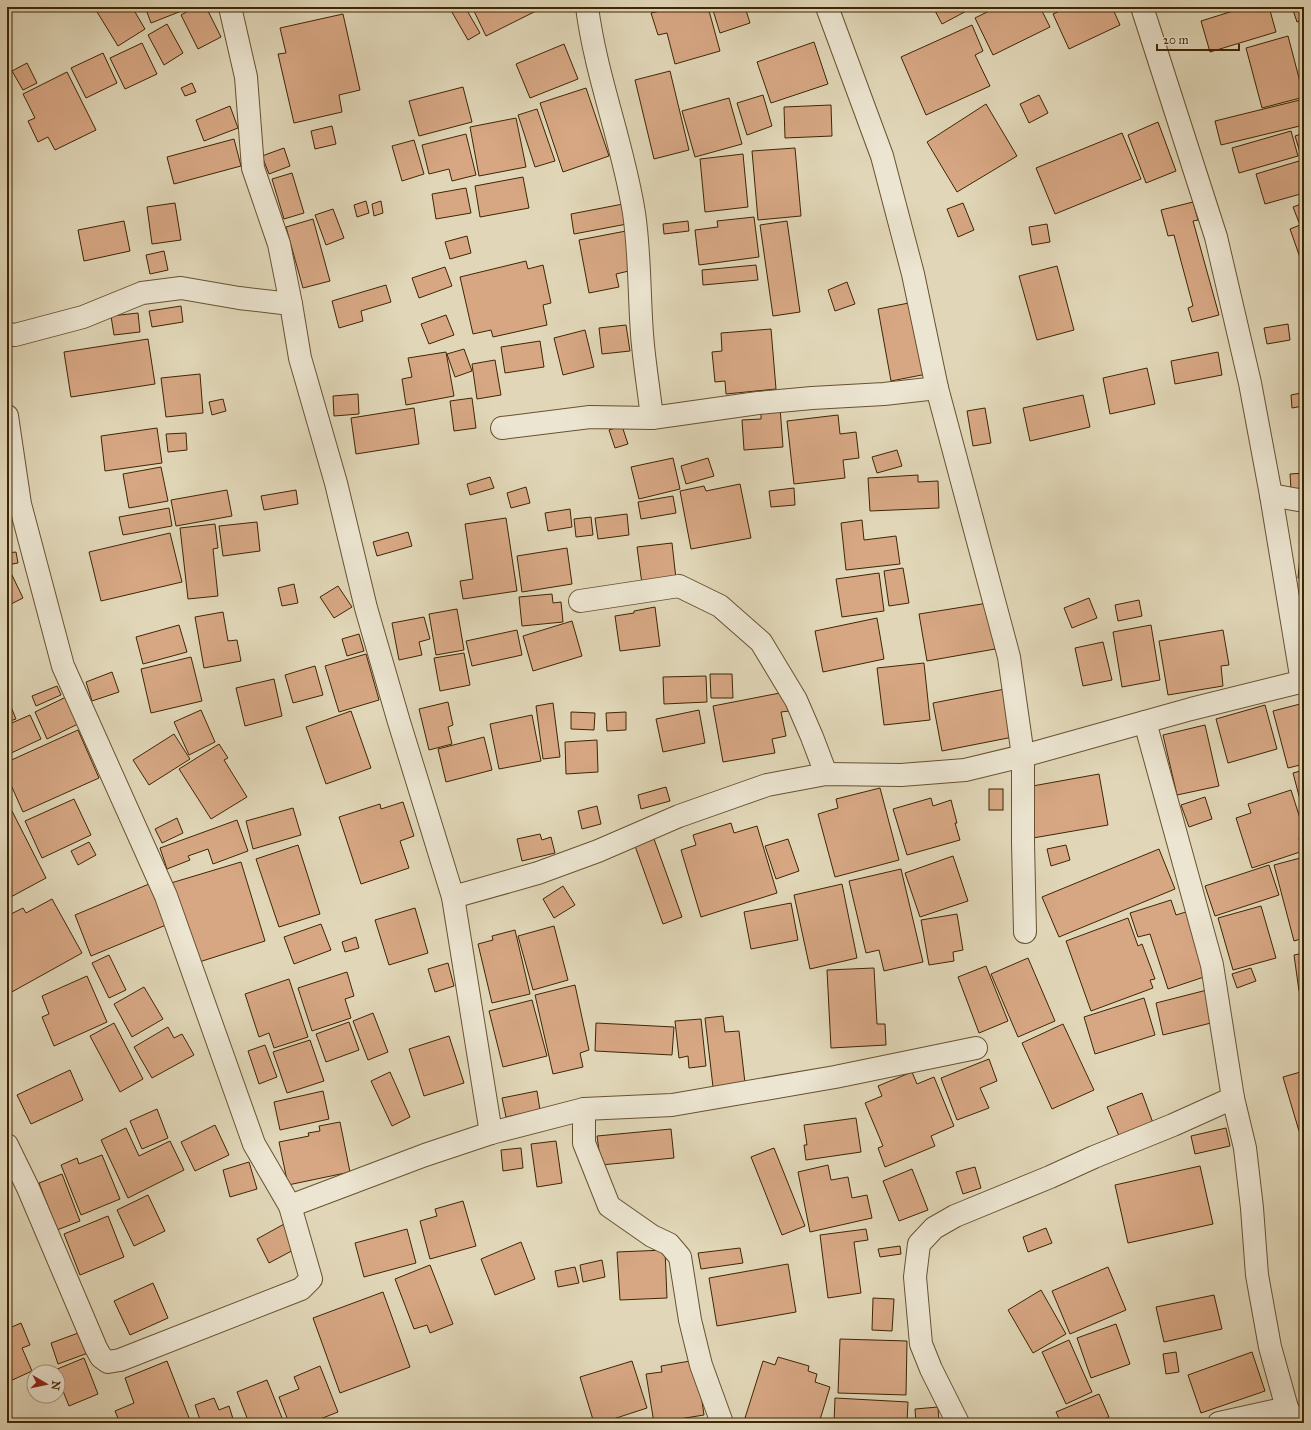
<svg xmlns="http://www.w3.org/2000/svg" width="1311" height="1430" font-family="'IM FELL Great Primer',serif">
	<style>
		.building { fill: #d7a784; stroke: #3f2603 }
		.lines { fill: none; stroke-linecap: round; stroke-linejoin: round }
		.minor-casing { stroke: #685230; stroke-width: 24 }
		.minor { stroke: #ece5d1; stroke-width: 22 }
	</style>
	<rect width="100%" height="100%" fill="#e1d7b8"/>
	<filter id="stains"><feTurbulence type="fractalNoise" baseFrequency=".005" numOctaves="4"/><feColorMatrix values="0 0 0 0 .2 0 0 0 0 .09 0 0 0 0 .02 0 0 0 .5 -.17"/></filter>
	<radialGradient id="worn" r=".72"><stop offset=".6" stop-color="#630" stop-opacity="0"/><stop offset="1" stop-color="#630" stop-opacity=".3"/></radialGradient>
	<g class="building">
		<polygon points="94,7 132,7 145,29 118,46"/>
		<polygon points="145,7 183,7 184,10 151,23"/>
		<polygon points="196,7 206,7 221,37 198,49 181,15"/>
		<polygon points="449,7 465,7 480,33 468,40"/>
		<polygon points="472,7 544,7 486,36"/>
		<polygon points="659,7 708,7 720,51 675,64 667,33 658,35 651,13 660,11"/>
		<polygon points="712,7 745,7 750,23 720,33"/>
		<polygon points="933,7 974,7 942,24"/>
		<polygon points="997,7 1040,7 1050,27 993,55 975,18"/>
		<polygon points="1061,7 1112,7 1120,25 1069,49 1053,14 1062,10"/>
		<polygon points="1246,7 1269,7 1276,32 1210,52 1201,21"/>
		<polygon points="1292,7 1304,7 1304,20 1297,22"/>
		<polygon points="343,14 360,90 339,95 342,112 294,123 278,54 286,53 280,28"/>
		<polygon points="167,24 183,53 164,65 148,35"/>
		<polygon points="972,25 983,51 975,55 990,86 926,115 901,57"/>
		<polygon points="1288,36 1304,97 1262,108 1246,48"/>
		<polygon points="814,42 828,84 771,103 757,62"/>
		<polygon points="142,43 157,74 125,89 110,58"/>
		<polygon points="564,44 578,79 530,98 516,64"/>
		<polygon points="103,53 117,83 86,98 71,68"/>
		<polygon points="27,63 37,83 23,90 12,71"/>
		<polygon points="670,71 689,150 654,159 635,80"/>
		<polygon points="67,72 96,130 55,150 48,137 38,142 28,121 35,118 23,94"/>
		<polygon points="192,83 196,92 185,96 181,88"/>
		<polygon points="463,87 472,122 419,136 409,101"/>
		<polygon points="586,88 609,156 563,172 540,103"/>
		<polygon points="763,95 772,126 747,135 737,103"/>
		<polygon points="1039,95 1048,113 1029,123 1020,104"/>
		<polygon points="729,98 742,144 695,157 682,111"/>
		<polygon points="1304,99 1304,125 1221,145 1215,121"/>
		<polygon points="986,104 1017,156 957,192 927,142"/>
		<polygon points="831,105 832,136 785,138 784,107"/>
		<polygon points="230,106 238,128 204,141 196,120"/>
		<polygon points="537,109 555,161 535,167 518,115"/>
		<polygon points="516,118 526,167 479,176 470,127"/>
		<polygon points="1158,122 1176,171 1146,183 1128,135"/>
		<polygon points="332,126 336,144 315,149 311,131"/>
		<polygon points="1291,131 1298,156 1239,173 1232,148"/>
		<polygon points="1122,133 1141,179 1055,214 1036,168"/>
		<polygon points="1304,133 1304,166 1295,136"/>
		<polygon points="466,134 476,175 452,181 449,169 429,174 422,145"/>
		<polygon points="234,139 241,166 174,184 167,157"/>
		<polygon points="414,140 424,174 402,181 392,146"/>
		<polygon points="284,148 290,166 269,174 262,156"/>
		<polygon points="795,148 801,216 758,220 752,151"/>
		<polygon points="743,154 748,207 705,212 700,159"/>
		<polygon points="1299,161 1304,176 1304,193 1265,204 1256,174"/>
		<polygon points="292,173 304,213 284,219 272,179"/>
		<polygon points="523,177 529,208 480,217 475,186"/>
		<polygon points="466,188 471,213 436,219 432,194"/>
		<polygon points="366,201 369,213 357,217 354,205"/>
		<polygon points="381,201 383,213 374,216 372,204"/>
		<polygon points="1193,202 1198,220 1193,221 1219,315 1192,322 1188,308 1193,306 1174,235 1168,236 1161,210"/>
		<polygon points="175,203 181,240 152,244 147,207"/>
		<polygon points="963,203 974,230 958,237 947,209"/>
		<polygon points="1304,203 1304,269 1290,229 1300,225 1293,207"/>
		<polygon points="623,204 627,224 574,234 571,214"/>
		<polygon points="333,209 344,238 326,245 315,215"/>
		<polygon points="754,217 759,257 699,265 695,230 718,227 717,221"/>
		<polygon points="313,219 330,281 303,288 286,227"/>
		<polygon points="124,221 130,251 84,261 78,230"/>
		<polygon points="688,221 689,231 664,234 663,224"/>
		<polygon points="787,221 800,312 773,316 760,225"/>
		<polygon points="1047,224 1050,242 1032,245 1029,227"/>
		<polygon points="626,231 633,270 616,274 619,287 589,293 579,240"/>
		<polygon points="467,236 471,253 450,259 445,242"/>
		<polygon points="164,251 168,270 150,274 146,255"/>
		<polygon points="526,261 528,269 543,265 551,303 543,305 547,325 493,337 491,330 473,334 460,277"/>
		<polygon points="756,265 758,280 703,285 702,270"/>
		<polygon points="1057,266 1074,330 1037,340 1019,276"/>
		<polygon points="445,267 452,286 419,298 412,278"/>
		<polygon points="847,282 855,304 835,311 828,290"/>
		<polygon points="386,285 391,302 361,311 363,321 339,328 332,301"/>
		<polygon points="919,301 932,373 891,381 878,309"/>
		<polygon points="181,306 183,322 152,327 149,311"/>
		<polygon points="138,313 140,332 114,335 111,316"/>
		<polygon points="446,315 454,335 429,344 421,324"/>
		<polygon points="1288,324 1290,340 1267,344 1264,328"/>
		<polygon points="626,325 630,351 602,354 599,328"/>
		<polygon points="771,329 776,389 726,394 725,381 715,382 712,352 722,351 721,333"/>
		<polygon points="585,330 594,367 563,375 554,338"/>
		<polygon points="148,339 155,384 71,397 64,352"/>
		<polygon points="540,341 544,367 505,373 501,347"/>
		<polygon points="464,349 472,371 455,377 447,354"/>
		<polygon points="446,352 454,396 406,405 402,379 412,377 408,358"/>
		<polygon points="1218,352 1222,375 1175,384 1171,361"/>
		<polygon points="495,360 501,395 477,399 472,364"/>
		<polygon points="1147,368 1155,404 1110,414 1103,378"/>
		<polygon points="200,374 203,413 166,417 161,378"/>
		<polygon points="1301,393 1303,406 1292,408 1291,395"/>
		<polygon points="358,394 359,414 334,416 333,396"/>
		<polygon points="1083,395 1090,427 1030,441 1023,408"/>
		<polygon points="472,398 476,428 454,431 450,401"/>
		<polygon points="223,399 226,411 212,415 209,402"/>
		<polygon points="780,407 783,447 744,450 742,420 761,419 761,409"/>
		<polygon points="414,408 419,444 356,454 351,418"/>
		<polygon points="985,408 991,443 973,446 967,411"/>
		<polygon points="838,415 840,434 856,432 859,458 843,460 845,478 794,484 787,421"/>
		<polygon points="622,426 628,444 615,448 609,430"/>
		<polygon points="157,428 162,463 105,471 101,436"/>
		<polygon points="186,433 187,450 168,452 166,434"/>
		<polygon points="897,450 902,466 877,473 872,457"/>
		<polygon points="673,458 680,489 639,499 631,467"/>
		<polygon points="708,458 714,476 686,484 681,466"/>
		<polygon points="161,467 168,501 129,508 123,474"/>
		<polygon points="1304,473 1304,488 1291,489 1290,474"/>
		<polygon points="918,475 918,482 938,481 939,508 870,511 868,478"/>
		<polygon points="490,477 494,488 470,495 467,484"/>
		<polygon points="740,484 751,538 691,549 680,491 704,486 706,491"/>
		<polygon points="526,487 530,503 511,508 507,493"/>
		<polygon points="794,488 795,505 771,507 769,491"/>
		<polygon points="227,490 232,516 176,526 171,500"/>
		<polygon points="296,490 298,504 264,510 261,496"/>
		<polygon points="673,496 676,513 641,519 638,502"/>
		<polygon points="169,508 172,526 123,535 119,517"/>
		<polygon points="570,509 572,527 548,531 545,513"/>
		<polygon points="627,514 629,535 598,539 595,518"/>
		<polygon points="591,517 593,535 576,537 574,519"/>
		<polygon points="506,518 517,591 463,599 460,581 473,579 465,524"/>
		<polygon points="862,520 864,540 896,536 900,564 846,570 841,523"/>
		<polygon points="257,522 260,551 223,556 219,526"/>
		<polygon points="215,524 218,548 213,549 218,596 188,599 180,528"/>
		<polygon points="408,532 412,546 377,556 373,542"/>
		<polygon points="170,533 182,582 101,601 89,552"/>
		<polygon points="672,543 676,579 642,584 637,547"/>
		<polygon points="567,548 572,584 522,592 517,556"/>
		<polygon points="16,552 18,563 7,565 7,553"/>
		<polygon points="1300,558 1304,559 1304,578 1298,578"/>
		<polygon points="903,568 909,603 889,606 884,571"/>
		<polygon points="11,573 23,598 7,606 7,575"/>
		<polygon points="879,573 884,611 842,617 836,579"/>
		<polygon points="294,584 298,603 282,606 278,588"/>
		<polygon points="338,586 352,607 334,618 320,597"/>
		<polygon points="552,594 553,603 561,602 563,622 522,626 519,597"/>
		<polygon points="1089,598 1097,618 1072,628 1064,608"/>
		<polygon points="1139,600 1142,616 1118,621 1115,605"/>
		<polygon points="988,603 995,649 927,661 919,614"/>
		<polygon points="655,607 660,646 620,651 615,616 634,613 634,611"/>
		<polygon points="457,609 464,650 436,655 429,614"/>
		<polygon points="223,612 228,641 237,640 241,661 204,668 195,617"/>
		<polygon points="424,617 430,639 419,642 422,655 399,660 392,623"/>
		<polygon points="877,618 884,659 823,672 815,631"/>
		<polygon points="572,621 582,656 533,671 523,636"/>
		<polygon points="179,625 187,652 143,664 136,637"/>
		<polygon points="1151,625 1160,680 1122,687 1113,632"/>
		<polygon points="517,630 522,655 472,666 466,641"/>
		<polygon points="1223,630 1229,665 1221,666 1223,686 1168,695 1159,641"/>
		<polygon points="359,634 364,651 347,656 342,639"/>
		<polygon points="1103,642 1112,680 1083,686 1075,648"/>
		<polygon points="464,653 470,685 440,691 434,658"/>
		<polygon points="366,654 379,700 339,712 325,666"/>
		<polygon points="191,657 202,701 151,713 141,669"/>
		<polygon points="924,663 930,720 884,725 877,668"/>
		<polygon points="315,666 323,695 293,703 285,675"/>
		<polygon points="112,672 119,692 92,701 86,682"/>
		<polygon points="710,674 732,674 733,698 711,698"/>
		<polygon points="706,676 707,702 664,704 663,677"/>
		<polygon points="274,679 282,716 245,726 236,688"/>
		<polygon points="57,686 61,695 36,706 32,696"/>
		<polygon points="1005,689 1013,737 942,751 933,703"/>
		<polygon points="785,692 789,711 781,712 786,736 772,739 775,753 723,762 713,706"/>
		<polygon points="68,696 80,723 47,739 35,712"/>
		<polygon points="9,702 16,719 7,722 7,703"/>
		<polygon points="448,702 453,725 448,727 452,744 429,750 419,709"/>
		<polygon points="553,703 560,757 543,759 536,706"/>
		<polygon points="1304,703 1304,764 1288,768 1273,711"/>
		<polygon points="1265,705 1277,749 1228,763 1216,719"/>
		<polygon points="201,710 215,742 189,755 174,722"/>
		<polygon points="699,710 705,743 663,752 656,719"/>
		<polygon points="351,711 371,768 326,784 306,727"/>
		<polygon points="571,712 595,713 594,730 571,729"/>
		<polygon points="626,712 626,730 607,731 606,713"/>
		<polygon points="30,715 41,739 7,755 7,725"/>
		<polygon points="532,715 541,761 499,769 490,724"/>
		<polygon points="1205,725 1219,786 1177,795 1163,735"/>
		<polygon points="78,730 99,778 23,812 7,776 7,762"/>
		<polygon points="174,734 190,759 149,785 133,760"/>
		<polygon points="484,737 492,770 446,782 438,749"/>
		<polygon points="597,740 598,772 566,774 565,742"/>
		<polygon points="219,744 228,758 224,760 247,797 211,819 179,769"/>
		<polygon points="1304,770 1304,815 1293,773"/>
		<polygon points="1099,774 1108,825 1033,838 1027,787"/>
		<polygon points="666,787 670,801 641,809 638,795"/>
		<polygon points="880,788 899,860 835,877 818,814 838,808 836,799"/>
		<rect x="989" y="789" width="14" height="21"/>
		<polygon points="1291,790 1304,831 1304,837 1299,839 1303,851 1252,868 1236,818 1251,813 1248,804"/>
		<polygon points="1205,797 1212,819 1189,827 1181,805"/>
		<polygon points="931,798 933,806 951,800 957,823 955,823 960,840 907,855 893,809"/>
		<polygon points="74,799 91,835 42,858 25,821"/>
		<polygon points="403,802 414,836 400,841 409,868 361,884 339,817 380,804 381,809"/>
		<polygon points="597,806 601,824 582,829 578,811"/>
		<polygon points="293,808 301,835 253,849 246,821"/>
		<polygon points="12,811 46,878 7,899 7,814"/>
		<polygon points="177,818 183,833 162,843 155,829"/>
		<polygon points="237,820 248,851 213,864 208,849 188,856 190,860 167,869 160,848"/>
		<polygon points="731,823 734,833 757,826 777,893 701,917 681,850 696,845 693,835"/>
		<polygon points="540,834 542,840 551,837 555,853 522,861 517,839"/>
		<polygon points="654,839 682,917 663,924 635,846"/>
		<polygon points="788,839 799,871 776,879 765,846"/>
		<polygon points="89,842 96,855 78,865 71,851"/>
		<polygon points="298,845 320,914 279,927 256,859"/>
		<polygon points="1066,845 1070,860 1051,866 1047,849"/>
		<polygon points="1159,849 1175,889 1059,937 1042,897"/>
		<polygon points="953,856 968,901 920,917 905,873"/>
		<polygon points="1304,857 1304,938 1294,941 1274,865"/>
		<polygon points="241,862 265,941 196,963 171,883"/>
		<polygon points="1269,865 1279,895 1215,916 1205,886"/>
		<polygon points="901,869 923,962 884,971 879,950 866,953 849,881"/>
		<polygon points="149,884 166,925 91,956 75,915"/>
		<polygon points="842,884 857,958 810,969 794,895"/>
		<polygon points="563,886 575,905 554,918 543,899"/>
		<polygon points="52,899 82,953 10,993 7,988 7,916 23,908 26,913"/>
		<polygon points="1171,900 1176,915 1189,911 1210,975 1168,989 1150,934 1138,937 1130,913"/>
		<polygon points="791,903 798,940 751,949 744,912"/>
		<polygon points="1261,906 1276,958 1233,970 1218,918"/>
		<polygon points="415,908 428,953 389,965 375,920"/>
		<polygon points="957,914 963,950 953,952 954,961 929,965 921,920"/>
		<polygon points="1128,918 1138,946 1142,944 1155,979 1150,980 1153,988 1091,1011 1066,941"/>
		<polygon points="321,924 331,950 294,964 284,937"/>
		<polygon points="554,926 568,980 533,990 518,936"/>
		<polygon points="515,930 530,994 492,1003 478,944 493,940 492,936"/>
		<polygon points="356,937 359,948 345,952 342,942"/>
		<polygon points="1304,953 1304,990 1299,991 1294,955"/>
		<polygon points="109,955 126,990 109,998 92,963"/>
		<polygon points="1028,958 1055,1021 1018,1037 991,974"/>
		<polygon points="448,963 454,986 435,992 428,969"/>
		<polygon points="986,966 1008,1021 979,1033 958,977"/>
		<polygon points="874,968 877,1024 885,1024 886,1045 831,1048 827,970"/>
		<polygon points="1251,968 1256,981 1237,988 1232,974"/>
		<polygon points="347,972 354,996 345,999 351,1018 312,1031 298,988"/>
		<polygon points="87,976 107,1022 54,1046 42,1017 49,1014 42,996"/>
		<polygon points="289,979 308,1037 274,1048 269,1033 259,1037 245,994"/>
		<polygon points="575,985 589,1050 580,1053 583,1067 553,1074 535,995"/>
		<polygon points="144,987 163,1019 132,1037 114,1004"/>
		<polygon points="1207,990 1215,1022 1163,1035 1156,1003"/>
		<polygon points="1144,998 1155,1035 1095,1054 1084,1017"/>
		<polygon points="532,1000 547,1056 503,1067 489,1011"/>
		<polygon points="373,1013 388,1052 368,1060 353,1021"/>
		<polygon points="723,1016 725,1032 739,1031 745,1083 713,1087 705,1018"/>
		<polygon points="701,1019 706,1066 689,1068 688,1056 679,1058 675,1021"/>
		<polygon points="349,1022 359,1050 326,1062 316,1034"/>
		<polygon points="114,1023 143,1079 120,1092 90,1036"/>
		<polygon points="596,1023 674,1027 672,1055 595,1051"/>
		<polygon points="1063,1024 1094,1090 1052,1109 1022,1043"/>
		<polygon points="168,1027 174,1038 182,1034 194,1055 152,1078 134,1047"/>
		<polygon points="449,1036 464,1083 424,1096 409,1049"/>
		<polygon points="310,1040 324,1081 287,1093 273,1052"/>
		<polygon points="265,1045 277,1077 259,1084 248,1051"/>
		<polygon points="989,1059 997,1081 980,1088 989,1108 957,1120 941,1078"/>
		<polygon points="70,1070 83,1100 31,1124 17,1095"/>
		<polygon points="1304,1071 1304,1130 1299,1131 1283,1077"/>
		<polygon points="390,1072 410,1117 392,1126 371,1081"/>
		<polygon points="912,1072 917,1084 934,1077 954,1126 931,1136 935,1146 885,1167 878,1148 883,1146 865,1103 882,1096 878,1086"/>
		<polygon points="323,1091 329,1119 280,1130 274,1102"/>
		<polygon points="537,1091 540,1110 506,1117 502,1098"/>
		<polygon points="1142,1093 1153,1123 1119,1136 1107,1107"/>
		<polygon points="157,1109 168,1138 142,1149 130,1121"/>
		<polygon points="856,1118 861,1152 806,1160 804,1145 807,1145 804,1125"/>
		<polygon points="340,1122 350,1172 288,1185 279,1142 309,1136 308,1133 320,1131 319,1126"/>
		<polygon points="215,1125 229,1155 195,1171 181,1142"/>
		<polygon points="126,1128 139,1156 170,1141 184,1170 128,1198 101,1140"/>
		<polygon points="1226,1128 1230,1146 1195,1154 1191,1136"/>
		<polygon points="671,1129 674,1158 601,1165 597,1136"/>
		<polygon points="556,1141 562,1183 537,1187 531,1144"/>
		<polygon points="521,1148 523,1168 503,1171 501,1150"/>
		<polygon points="774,1148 805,1226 782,1235 751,1157"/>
		<polygon points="102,1155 120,1199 81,1215 61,1165 77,1158 79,1164"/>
		<polygon points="249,1162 257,1189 230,1197 223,1170"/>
		<polygon points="828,1165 831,1180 848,1177 852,1198 867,1195 872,1218 810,1232 798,1172"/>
		<polygon points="1200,1166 1213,1224 1128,1243 1115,1185"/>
		<polygon points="975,1167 981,1188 963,1194 956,1172"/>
		<polygon points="912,1169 928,1210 899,1221 883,1181"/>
		<polygon points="62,1174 80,1221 57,1230 39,1183"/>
		<polygon points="148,1195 165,1231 134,1246 117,1210"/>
		<polygon points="463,1201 476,1246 430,1259 420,1221 437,1216 435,1209"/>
		<polygon points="108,1216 124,1257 80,1275 64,1234"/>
		<polygon points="286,1223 299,1247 269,1263 257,1239"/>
		<polygon points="1046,1228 1052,1243 1028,1252 1023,1237"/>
		<polygon points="407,1229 416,1263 364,1277 355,1243"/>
		<polygon points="866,1229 868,1240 854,1242 861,1293 828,1298 820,1235"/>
		<polygon points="521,1242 535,1279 495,1295 481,1259"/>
		<polygon points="900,1246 901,1254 880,1257 878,1249"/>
		<polygon points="740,1248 743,1263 701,1269 698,1253"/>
		<polygon points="665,1250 667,1298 620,1300 617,1252"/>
		<polygon points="602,1260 605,1277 583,1282 580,1265"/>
		<polygon points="788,1264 796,1312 717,1326 709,1278"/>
		<polygon points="430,1265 453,1324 430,1333 427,1325 414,1329 395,1279"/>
		<polygon points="575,1267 579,1283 558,1287 555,1271"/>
		<polygon points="1108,1267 1126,1310 1070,1334 1052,1291"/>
		<polygon points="153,1283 168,1318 130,1335 114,1301"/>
		<polygon points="1041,1290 1066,1334 1033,1353 1008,1310"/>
		<polygon points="383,1292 410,1367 340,1393 313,1318"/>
		<polygon points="1214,1295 1222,1329 1164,1342 1156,1307"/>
		<polygon points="873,1298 894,1299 892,1331 872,1330"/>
		<polygon points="21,1323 30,1345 22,1348 32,1371 8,1382 7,1329"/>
		<polygon points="1116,1324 1130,1364 1091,1378 1077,1338"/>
		<polygon points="81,1332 88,1353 58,1364 51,1343"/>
		<polygon points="840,1339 907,1341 906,1395 838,1393"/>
		<polygon points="1069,1340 1092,1392 1066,1404 1042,1352"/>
		<polygon points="1176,1352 1179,1372 1166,1374 1163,1354"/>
		<polygon points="1252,1352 1265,1391 1201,1413 1188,1375"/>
		<polygon points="778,1357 809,1366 808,1371 817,1374 815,1382 830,1387 819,1423 760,1423 745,1418 763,1361 775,1365"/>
		<polygon points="84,1358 98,1394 69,1406 63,1391 58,1393 58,1372 50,1372"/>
		<polygon points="696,1360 704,1415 654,1423 646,1374 662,1372 661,1366"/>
		<polygon points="167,1361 191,1423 120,1423 115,1411 134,1403 125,1378"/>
		<polygon points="632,1361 647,1408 601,1423 594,1423 580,1377"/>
		<polygon points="320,1366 338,1412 310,1423 289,1423 279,1397 299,1389 294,1377"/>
		<polygon points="267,1380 284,1423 249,1423 237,1392"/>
		<polygon points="1099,1394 1109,1417 1094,1423 1061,1423 1056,1412"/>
		<polygon points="214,1398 219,1410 229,1406 234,1422 240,1419 242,1423 201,1423 195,1405"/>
		<polygon points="835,1398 908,1402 907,1423 834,1423"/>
		<polygon points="938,1407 939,1423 916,1423 915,1409"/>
	</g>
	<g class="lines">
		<defs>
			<g id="minor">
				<polyline points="230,7 246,77 253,168 279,244 291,304"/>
				<path d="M587,7C596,77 623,143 634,213C640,253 639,294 642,334C644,362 649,390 652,418"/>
				<polyline points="827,7 882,156 913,274 937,388 1009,657 1023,756 1023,842 1025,932"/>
				<polyline points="1142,7 1216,237 1250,383 1271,495 1302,682"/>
				<polyline points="7,334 15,335 83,317 142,293 181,288 239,298 291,304 300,358 336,483 366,608 399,722 453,897 491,1133 584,1109 672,1105 835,1077 976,1048"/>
				<polyline points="7,416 20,504 63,666 166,896 254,1144 290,1206 311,1279 301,1289 120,1360 108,1362 101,1357 96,1348 28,1188 7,1145"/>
				<polyline points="502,428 590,417 652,418 758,403 812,398 884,394 937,388"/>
				<polyline points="1271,495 1304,501"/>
				<polyline points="580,601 679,586 720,606 761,642 796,700 812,737 826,774"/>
				<polyline points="1145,722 1212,965 1233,1098 1245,1148 1252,1208 1257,1275 1270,1347 1287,1408 1295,1423"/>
				<polyline points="453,897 538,873 598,851 679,816 767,785 826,774 901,775 965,770 1023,756 1191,709 1304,681"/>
				<polyline points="584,1109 584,1143 609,1206 652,1236 669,1244 680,1257 690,1320 701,1365 722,1423"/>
				<polyline points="290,1206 425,1155 491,1133"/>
				<polyline points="958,1423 931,1369 921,1344 915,1277 919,1244 934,1228 955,1216 1050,1177 1094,1157 1173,1125 1233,1098"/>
				<polyline points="1219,1423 1287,1408"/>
			</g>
		</defs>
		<use href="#minor" class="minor-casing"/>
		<use href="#minor" class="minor"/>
	</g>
	<rect width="1311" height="1430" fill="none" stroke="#e1d7b8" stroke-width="24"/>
	<rect x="8" y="8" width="1295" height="1414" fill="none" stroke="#3f2603" stroke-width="2"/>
	<rect x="12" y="12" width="1287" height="1406" fill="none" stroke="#3f2603"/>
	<g transform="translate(46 1384) rotate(99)"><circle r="19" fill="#ece5d1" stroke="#a7997f"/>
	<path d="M0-3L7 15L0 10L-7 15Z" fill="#8f2418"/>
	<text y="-6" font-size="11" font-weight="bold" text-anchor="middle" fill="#3f2603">N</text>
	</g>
	<path d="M1157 44v6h82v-6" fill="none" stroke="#3f2603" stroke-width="2"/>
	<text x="1163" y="44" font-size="12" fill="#3f2603" stroke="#ece5d1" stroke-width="3" paint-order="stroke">20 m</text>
	<rect width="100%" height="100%" filter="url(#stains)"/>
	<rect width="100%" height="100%" fill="url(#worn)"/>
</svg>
